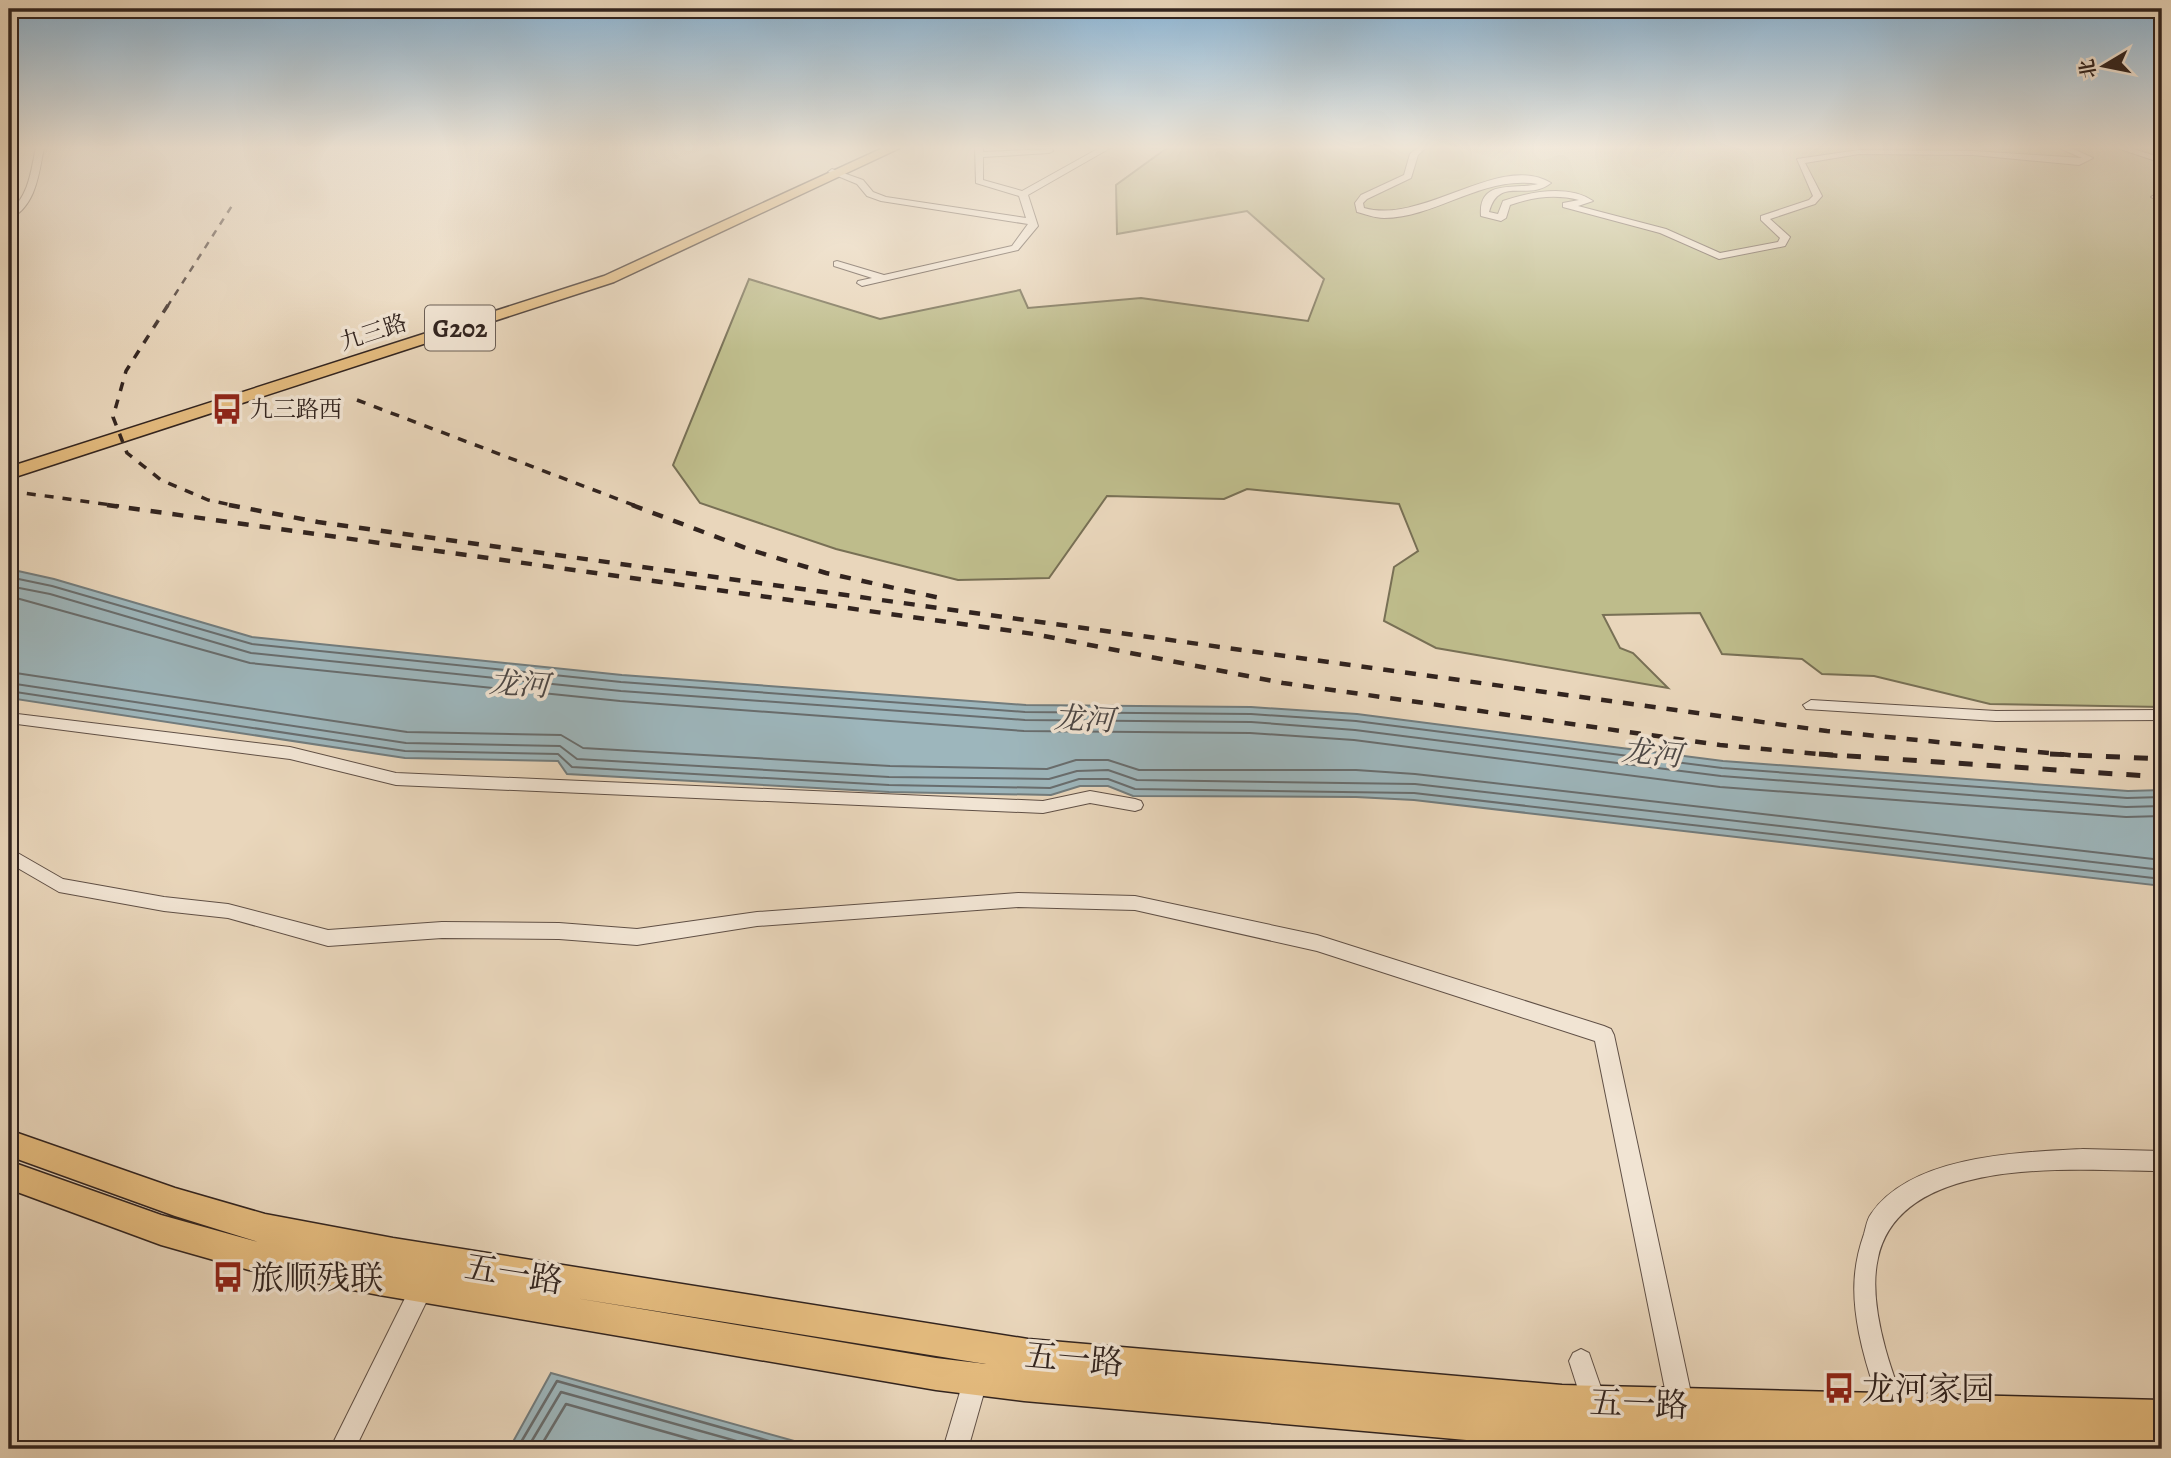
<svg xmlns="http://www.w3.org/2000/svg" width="2171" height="1458" font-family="Alegreya,'Noto Serif SC',serif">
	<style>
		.green { fill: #bebc8b; stroke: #787055; stroke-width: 2 }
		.water { fill: #9db6bc; stroke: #727c7d; stroke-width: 2 }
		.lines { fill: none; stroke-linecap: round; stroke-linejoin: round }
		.shore-far1 { stroke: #686d6e; stroke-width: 2 }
		.shore { stroke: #686d6e; stroke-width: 2.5 }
		.minor-casing { stroke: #605046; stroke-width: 2 }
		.major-casing { stroke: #32241f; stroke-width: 3 }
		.highway-casing { stroke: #32241f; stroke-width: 3 }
		.minor { fill: #f1e4d3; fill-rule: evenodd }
		.major { fill: #e4bb7e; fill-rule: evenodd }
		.highway { fill: #e4bb7e; fill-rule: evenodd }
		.rail-far3 { stroke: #32241f; stroke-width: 2.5; stroke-dasharray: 7 7; stroke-linecap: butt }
		.rail-far2 { stroke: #32241f; stroke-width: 3.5; stroke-dasharray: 9 9; stroke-linecap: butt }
		.rail-far1 { stroke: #32241f; stroke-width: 4.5; stroke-dasharray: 11 11; stroke-linecap: butt }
		.rail { stroke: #32241f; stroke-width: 5; stroke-dasharray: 14 14; stroke-linecap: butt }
		.labels { text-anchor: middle; stroke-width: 7; stroke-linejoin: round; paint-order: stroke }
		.far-street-label { font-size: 23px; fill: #32241f; stroke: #f1e4d3 }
		.far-poi-label { font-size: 23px; fill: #32241f; stroke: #f1e4d3; text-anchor: start }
		.shield { fill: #f1e4d3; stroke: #6b5e55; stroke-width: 2 }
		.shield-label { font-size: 26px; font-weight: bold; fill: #32241f }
		.water-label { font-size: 30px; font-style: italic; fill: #4d4846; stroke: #f1e4d3 }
		.near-street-label { font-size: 33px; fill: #32241f; stroke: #f1e4d3 }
		.near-poi-label { font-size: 33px; fill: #32241f; stroke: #f1e4d3; text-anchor: start }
	</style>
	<rect width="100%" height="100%" fill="#e9d6bb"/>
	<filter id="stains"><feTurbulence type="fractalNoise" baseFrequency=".00286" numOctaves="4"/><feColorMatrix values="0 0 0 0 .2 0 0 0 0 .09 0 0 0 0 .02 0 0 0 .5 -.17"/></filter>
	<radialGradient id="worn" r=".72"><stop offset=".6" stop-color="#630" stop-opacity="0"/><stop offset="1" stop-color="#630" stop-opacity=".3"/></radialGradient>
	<polygon class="green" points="2162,147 2162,707 1990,704 1874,676 1822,674 1802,659 1722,654 1700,613 1603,615 1620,648 1633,653 1668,688 1436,648 1384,621 1394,567 1418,551 1399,504 1247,489 1224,499 1107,496 1049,578 958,580 836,549 700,503 673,465 749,279 880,319 1020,290 1028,308 1141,298 1308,321 1324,279 1247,211 1117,234 1116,185 1167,148"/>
	<g class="water">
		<polygon points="9,569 54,579 252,637 622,675 1026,705 1251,707 1357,714 1723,761 2128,791 2162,790 2162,886 1414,800 1356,797 1133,796 1108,786 1080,786 1051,795 889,792 567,774 558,761 405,758 9,698"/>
		<polygon points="551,1373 823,1449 509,1449"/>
	</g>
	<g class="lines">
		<g class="shore-far1">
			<polyline points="9,577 52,586 252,644 621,682 1025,712 1251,714 1356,721 1722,768 2127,798 2162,797"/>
			<polyline points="9,586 50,594 251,653 621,691 1025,720 1251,722 1355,730 1721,776 2126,807 2162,806"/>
			<polyline points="9,596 250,663 620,701 1024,731 1250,733 1354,740 1720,787 2126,817 2162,816"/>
			<polyline points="9,672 407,732 561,735 583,748 890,766 1047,769 1076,760 1108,760 1139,770 1356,770 1415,774 2162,860"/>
			<polyline points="9,683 406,743 560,746 577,759 889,777 1049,779 1077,771 1108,770 1137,780 1415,784 2162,870"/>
			<polyline points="9,691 405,751 558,754 572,767 889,785 1050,788 1079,779 1108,779 1135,789 1414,793 2162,879"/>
		</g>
		<g class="shore">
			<polyline points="517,1449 557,1381 797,1449"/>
			<polyline points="527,1449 561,1392 765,1449"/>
			<polyline points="539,1449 566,1404 726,1449"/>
		</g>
		<defs>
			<g id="minor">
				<path d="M36,147H44C39,173 36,207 9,219V212C29,196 31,171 36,147Z"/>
				<polygon points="975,147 983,147 983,152 1052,149 1053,151 1049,153 983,157 983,180 1022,191 1101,147 1112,147 1028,195 1038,226 1018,250 862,286 857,283 858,281 872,278 834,266 834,262 837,261 884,275 1012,246 1028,224 881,201 867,196 857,184 828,172 832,169 863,180 873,192 886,197 1026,218 1019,196 976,183"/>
				<path d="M1418,147H1427L1418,155L1411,178L1367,199L1363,203L1364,208C1424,225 1499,152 1551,183C1527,202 1499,175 1489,212L1498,214L1503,201C1530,192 1568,184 1593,201L1578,206L1666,229L1720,253L1778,242L1780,238L1761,220V216L1809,200L1813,196L1797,159L1859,150L1973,151L2082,158L2057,147H2069L2093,158L2079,165L1973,155L1859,154L1805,163L1822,196L1815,204L1770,219L1790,237L1785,246L1719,259L1660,233L1563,207V203L1579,200C1556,194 1532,197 1510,205L1506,218L1501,221L1481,216C1478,178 1515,190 1538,184C1482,175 1439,217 1384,218C1375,218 1365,214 1357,212L1355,203L1361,195L1404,175L1410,154Z"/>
				<polygon points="2114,147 2127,147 2162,158 2162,163"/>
				<polygon points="2162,191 2162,202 2151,197"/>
				<polygon points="1811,700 1996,711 2162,710 2162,720 1996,721 1806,709 1803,705"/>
				<polygon points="9,713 290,747 396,773 1043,801 1090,791 1135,799 1141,801 1143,805 1141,809 1135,811 1090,803 1043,813 396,785 290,759 9,723"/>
				<polygon points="9,848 63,879 164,897 228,904 328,930 442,922 559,923 637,929 757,912 1018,893 1135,896 1317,935 1604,1026 1611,1029 1614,1035 1703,1449 1677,1449 1595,1041 1317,951 1135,910 1018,907 757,926 637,945 559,939 442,938 328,946 228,918 164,911 59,892 9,863"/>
				<path d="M2083,1149L2162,1151V1171C2081,1171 1901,1152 1878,1258C1865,1314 1901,1397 1922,1449H1897C1882,1411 1867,1373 1859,1333C1852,1297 1852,1268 1864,1234C1866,1227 1867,1219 1871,1214C1911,1155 2020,1152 2083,1149Z"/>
				<polygon points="424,1273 432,1276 435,1284 355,1449 330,1449 416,1276"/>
				<polygon points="1581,1349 1589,1353 1607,1405 1604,1414 1595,1417 1586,1414 1569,1361 1573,1353"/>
				<polygon points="977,1363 986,1366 989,1375 968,1449 943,1449 965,1375 968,1366"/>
			</g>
			<path id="major" d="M9,1130L175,1188L265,1214L393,1238L1028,1339L1562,1385L2162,1400V1449H1569L1024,1401L936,1390L379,1295L249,1270L161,1245L9,1189V1161L161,1215L258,1242L175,1216L9,1156ZM575,1298L986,1364L936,1358Z"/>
			<polygon id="highway" points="885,147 902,147 614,282 9,479 9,467 604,276"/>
		</defs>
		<use href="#minor" class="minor-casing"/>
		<use href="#major" class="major-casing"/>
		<use href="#highway" class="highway-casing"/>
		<use href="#minor" class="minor"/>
		<use href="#major" class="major"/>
		<use href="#highway" class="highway"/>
		<polyline class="rail-far3" points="167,307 235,201"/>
		<g class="rail-far2">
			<polyline points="168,305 126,371 113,417 127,453 161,480 208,500 236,506"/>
			<polyline points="357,400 636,506"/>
			<polyline points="9,491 119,506"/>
		</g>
		<g class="rail-far1">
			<polyline points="107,505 1034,634 1283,683 1720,745 1839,756"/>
			<polyline points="229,505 318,522 1827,731 2079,756"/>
			<polyline points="632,505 751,550 826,573 940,598"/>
		</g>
		<g class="rail">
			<polyline points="1819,754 2162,777"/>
			<polyline points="2050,754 2162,759"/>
		</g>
	</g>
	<linearGradient id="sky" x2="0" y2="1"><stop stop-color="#8ab5d6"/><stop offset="0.42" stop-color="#f5ede0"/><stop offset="1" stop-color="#f5ede0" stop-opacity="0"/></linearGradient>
	<rect width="2171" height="351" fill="url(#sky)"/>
	<defs>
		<symbol id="bus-bare" viewBox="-9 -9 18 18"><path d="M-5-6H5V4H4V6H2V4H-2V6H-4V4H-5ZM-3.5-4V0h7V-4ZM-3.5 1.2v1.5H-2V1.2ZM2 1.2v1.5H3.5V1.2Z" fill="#8f2418" stroke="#f1e4d3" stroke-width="2.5" paint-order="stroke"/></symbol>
	</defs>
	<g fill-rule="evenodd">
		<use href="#bus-bare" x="205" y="387" width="44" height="44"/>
		<use href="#bus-bare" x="206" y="1255" width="44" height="44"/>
		<use href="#bus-bare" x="1817" y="1366" width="44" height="44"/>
	</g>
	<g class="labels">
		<g class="far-street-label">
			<text transform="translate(373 332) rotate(-18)" y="8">九三路</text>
		</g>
		<g class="far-poi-label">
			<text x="250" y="417">九三路西</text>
		</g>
		<rect class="shield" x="425" y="305.5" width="70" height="45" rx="5"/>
		<g class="shield-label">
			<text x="460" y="337">G202</text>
		</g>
		<g class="water-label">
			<text transform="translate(519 684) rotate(4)" y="10">龙河</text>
			<text transform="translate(1084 719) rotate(3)" y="10">龙河</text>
			<text transform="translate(1652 753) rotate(6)" y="10">龙河</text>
		</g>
		<g class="near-street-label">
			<text transform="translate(514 1273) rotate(9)" y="12">五一路</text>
			<text transform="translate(1074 1358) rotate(5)" y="12">五一路</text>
			<text transform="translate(1639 1403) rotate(2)" y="12">五一路</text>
		</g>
		<g class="near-poi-label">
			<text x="251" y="1289">旅顺残联</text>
			<text x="1862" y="1400">龙河家园</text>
		</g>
	</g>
	<rect width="2171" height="1458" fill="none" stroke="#e9d6bb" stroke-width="35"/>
	<rect x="10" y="10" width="2150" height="1437" fill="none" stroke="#32241f" stroke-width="3.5"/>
	<rect x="18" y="18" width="2136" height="1423" fill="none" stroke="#32241f" stroke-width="2"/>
	<g transform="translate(2104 66) rotate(260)" stroke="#f1e4d3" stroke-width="5" paint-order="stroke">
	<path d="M0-5L12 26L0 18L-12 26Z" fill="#32241f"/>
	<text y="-10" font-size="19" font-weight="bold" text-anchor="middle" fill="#32241f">北</text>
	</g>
	<rect width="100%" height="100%" filter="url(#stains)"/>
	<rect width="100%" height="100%" fill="url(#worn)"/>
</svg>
